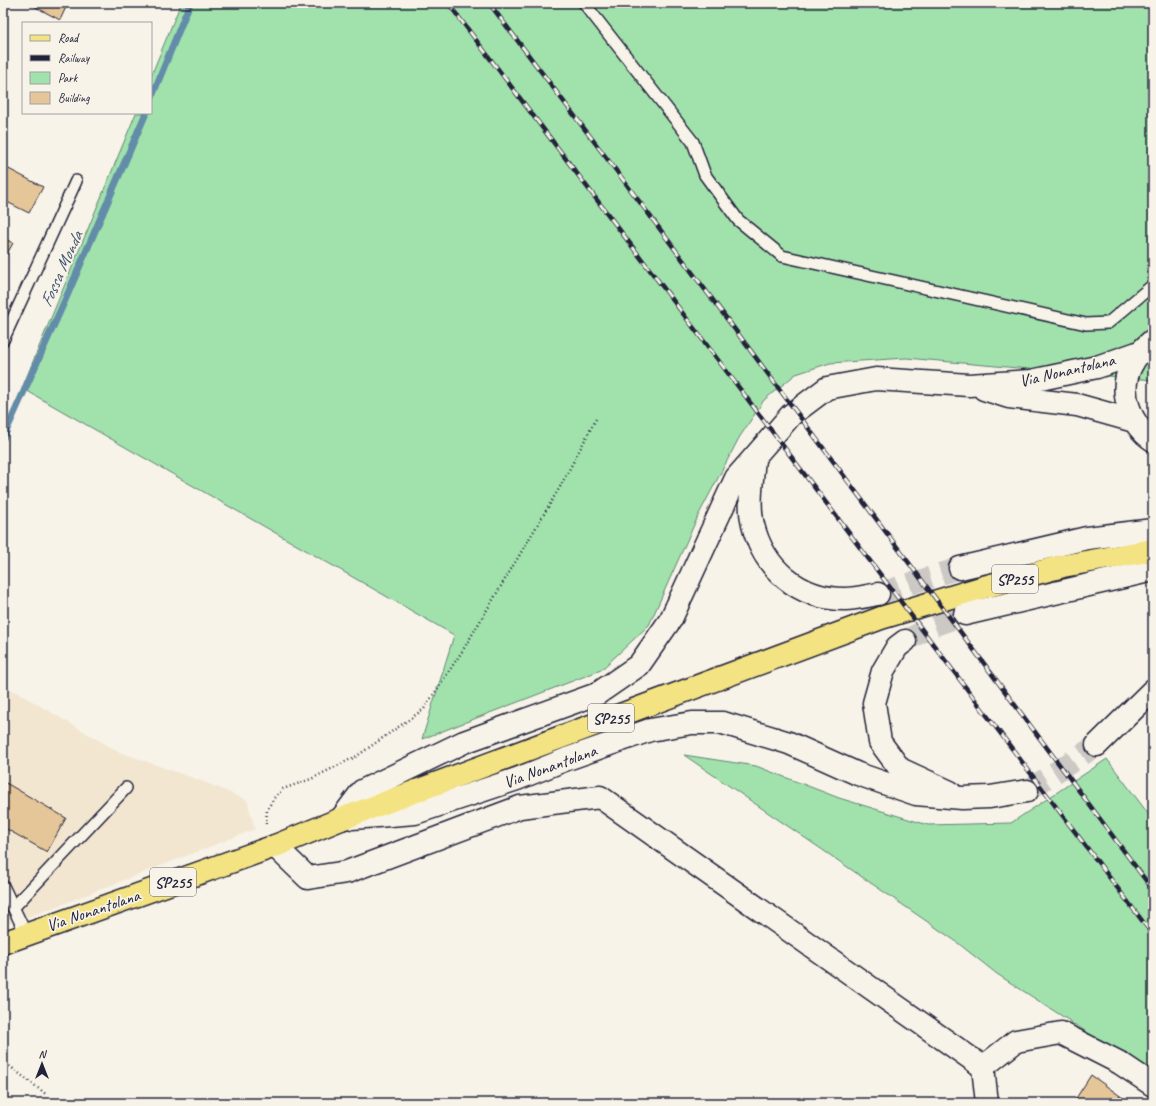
<svg xmlns="http://www.w3.org/2000/svg" width="1156" height="1106" font-family="Caveat,sans-serif">
	<style>
		.built { fill: #f2e6d0 }
		.green { fill: #a1e2ac; stroke: #628274 }
		.lines { fill: none; stroke-linecap: round; stroke-linejoin: round }
		.stream { stroke: #648ca9; stroke-width: 7 }
		.building { fill: #e5c698; stroke: #22223b }
		.secondary-tunnel { stroke: #ccc9c5; stroke-width: 22; stroke-dasharray: 22 11; stroke-linecap: butt }
		.lane-casing { stroke: #22223b; stroke-width: 14 }
		.street-casing { stroke: #22223b; stroke-width: 25 }
		.secondary-casing { stroke: #22223b; stroke-width: 25 }
		.primary-casing { stroke: #22223b; stroke-width: 25 }
		.path { stroke: #22223b; stroke-width: 2.5; stroke-dasharray: 1 3; stroke-linecap: butt }
		.lane { stroke: #f7f3e8; stroke-width: 11 }
		.street { stroke: #f7f3e8; stroke-width: 22 }
		.secondary { stroke: #f7f3e8; stroke-width: 22 }
		.primary { stroke: #f4e382; stroke-width: 22 }
		.rail-casing { stroke: #22223b; stroke-width: 4.5 }
		.rail { stroke: #f7f3e8; stroke-width: 3; stroke-dasharray: 9; stroke-linecap: butt }
		.labels { text-anchor: middle; stroke-width: 3.5; stroke-linejoin: round; paint-order: stroke }
		.shield { fill: #f7f3e8; stroke: #62616f; stroke-width: 1 }
		.shield-label { font-size: 16px; font-weight: bold; fill: #22223b }
		.street-label { font-size: 17px; fill: #22223b; stroke: #f7f3e8 }
		.water-label { font-size: 18px; font-style: italic; fill: #435772; stroke: #f7f3e8 }
	</style>
	<rect width="100%" height="100%" fill="#f7f3e8"/>
	<filter id="ink" filterUnits="userSpaceOnUse"><feTurbulence type="fractalNoise" baseFrequency=".025" numOctaves="2"/><feDisplacementMap in="SourceGraphic" scale="8" xChannelSelector="R" yChannelSelector="G"/><feConvolveMatrix kernelMatrix="1 2 1 2 8 2 1 2 1" color-interpolation-filters="sRGB"/></filter>
	<g filter="url(#ink)">
		<polygon class="built" points="3,684 117,751 207,783 247,800 255,829 63,904 3,926"/>
		<g class="green">
			<polygon points="181,3 1153,3 1153,380 906,358 830,363 796,374 764,400 739,438 698,516 649,625 601,670 422,739 454,635 22,388 136,113 151,113 151,76"/>
			<polygon points="684,755 756,766 839,798 928,825 1011,823 1107,759 1153,820 1153,1075 997,974 954,940"/>
		</g>
		<g class="lines">
			<g class="stream">
				<polyline points="151,99 190,3"/>
				<polyline points="3,438 66,298 146,113"/>
			</g>
		</g>
		<g class="building">
			<polygon points="28,3 68,3 60,20"/>
			<polygon points="3,166 43,187 29,213 3,200"/>
			<polygon points="3,238 13,243 3,261"/>
			<polygon points="6,783 66,818 47,852 3,827 3,788"/>
			<polygon points="1091,1075 1130,1103 1073,1103"/>
		</g>
		<g class="lines">
			<g class="secondary-tunnel">
				<polyline points="878,594 960,568"/>
				<polyline points="905,641 933,626 965,614"/>
				<polyline points="1027,791 1097,745"/>
			</g>
			<defs>
				<g id="lane">
					<polyline points="584,3 693,142 705,175 738,220 782,256 1086,324 1108,323 1153,285"/>
					<polyline points="3,340 76,181"/>
					<polyline points="3,886 26,934"/>
					<polyline points="13,908 126,788"/>
				</g>
				<g id="street">
					<polyline points="275,846 308,878 347,872 520,807 600,797 983,1067 987,1103"/>
					<polyline points="983,1067 1016,1041 1061,1033 1120,1063 1153,1085"/>
				</g>
				<g id="secondary">
					<path d="M1153,340C1144,348 1136,355 1131,366C1118,391 1130,425 1153,440"/>
					<polyline points="984,389 1009,397 1077,405 1134,421"/>
					<path d="M754,459C752,480 748,505 753,525C764,569 799,599 845,599C855,599 867,596 878,594"/>
					<polyline points="960,568 1087,538 1153,530"/>
					<polyline points="965,614 1153,570"/>
					<polyline points="905,641 897,647 883,671 874,703 880,742 900,769 950,792"/>
					<polyline points="1097,745 1153,690"/>
					<polyline points="352,818 415,813 517,779 567,759 650,730 692,723 723,723 789,743 858,774 916,794 962,798 990,797 1027,791"/>
					<polyline points="341,819 362,791 464,742 597,694 639,665 671,619 736,478 791,415 827,388 876,379 969,385 1031,381 1097,367 1140,352"/>
				</g>
				<polyline id="primary" points="3,943 275,846 341,819 881,618 984,587 1063,566 1153,550"/>
			</defs>
			<use href="#lane" class="lane-casing"/>
			<use href="#street" class="street-casing"/>
			<use href="#secondary" class="secondary-casing"/>
			<use href="#primary" class="primary-casing"/>
			<g class="path">
				<polyline points="266,824 267,810 274,798 283,789 311,779 357,756 424,709 463,650 560,487 597,417"/>
				<polyline points="3,1061 47,1095"/>
			</g>
			<use href="#lane" class="lane"/>
			<use href="#street" class="street"/>
			<use href="#secondary" class="secondary"/>
			<use href="#primary" class="primary"/>
			<defs>
				<g id="rail">
					<polyline points="448,3 1153,935"/>
					<polyline points="489,3 624,181 1153,890"/>
				</g>
			</defs>
			<use href="#rail" class="rail-casing"/>
			<use href="#rail" class="rail"/>
		</g>
	</g>
	<g class="labels">
		<g class="shield">
			<rect x="992" y="565" width="46" height="28" rx="3"/>
			<rect x="588" y="704" width="46" height="28" rx="3"/>
			<rect x="150" y="868" width="46" height="28" rx="3"/>
		</g>
		<g class="shield-label">
			<text x="1015" y="585">SP255</text>
			<text x="611" y="724">SP255</text>
			<text x="173" y="888">SP255</text>
		</g>
		<g class="street-label">
			<text transform="translate(1067 370) rotate(-13)" y="6">Via Nonantolana</text>
			<text transform="translate(550 766) rotate(-20)" y="6">Via Nonantolana</text>
			<text transform="translate(93 910) rotate(-19)" y="6">Via Nonantolana</text>
		</g>
		<g class="water-label">
			<text transform="translate(61 269) rotate(-66)" y="6">Fossa Monda</text>
		</g>
	</g>
	<rect width="1156" height="1106" fill="none" stroke="#f7f3e8" stroke-width="16"/>
	<rect x="8" y="8" width="1140" height="1090" fill="none" stroke="#22223b" stroke-width="1.5" filter="url(#ink)"/>
	<rect x="22" y="22" width="130" height="92" fill="#f7f3e8" stroke="#a29fa3"/>
	<rect x="30" y="35" width="20" height="6" fill="#f4e382" stroke="#a29fa3"/>
	<text x="58" y="42" font-size="12" fill="#22223b">Road</text>
	<rect x="30" y="55" width="20" height="6" fill="#22223b" stroke="#a29fa3"/>
	<text x="58" y="62" font-size="12" fill="#22223b">Railway</text>
	<rect x="30" y="72" width="20" height="12" fill="#a1e2ac" stroke="#a29fa3"/>
	<text x="58" y="82" font-size="12" fill="#22223b">Park</text>
	<rect x="30" y="92" width="20" height="12" fill="#e5c698" stroke="#a29fa3"/>
	<text x="58" y="102" font-size="12" fill="#22223b">Building</text>
	<g transform="translate(42 1064)" stroke="#f7f3e8" stroke-width="3" paint-order="stroke">
	<path d="M0-3L7 15L0 10L-7 15Z" fill="#22223b"/>
	<text y="-6" font-size="11" font-weight="bold" text-anchor="middle" fill="#22223b">N</text>
	</g>
</svg>
